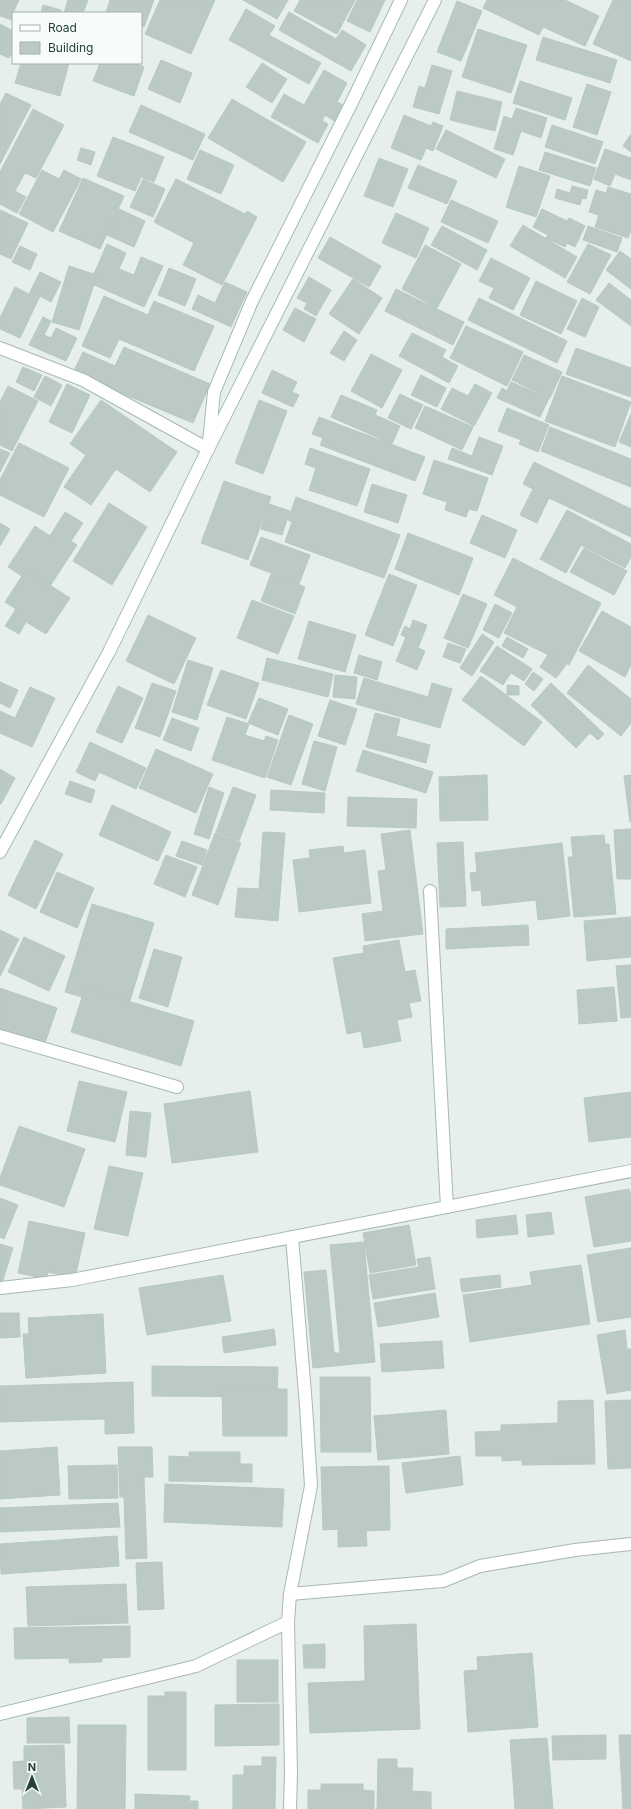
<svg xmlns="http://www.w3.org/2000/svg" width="631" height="1809" font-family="Inter,sans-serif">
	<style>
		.building { fill: #bbcac4; stroke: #b8c9c2 }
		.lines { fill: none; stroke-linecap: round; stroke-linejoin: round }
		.street-casing { stroke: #a8b8b2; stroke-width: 14 }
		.secondary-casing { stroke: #a4bbb3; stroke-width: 14 }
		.street { stroke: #fff; stroke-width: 12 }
		.secondary { stroke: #fff; stroke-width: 12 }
	</style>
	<rect width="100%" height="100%" fill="#e6efeb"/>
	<g class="building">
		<polygon points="0,0 19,0 13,13 12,20 0,16"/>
		<polygon points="68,0 88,0 83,13 64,13"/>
		<polygon points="110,0 154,0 144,27 141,26 141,13 106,13"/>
		<polygon points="160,0 215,0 191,54 145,34"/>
		<polygon points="243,0 288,0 277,19"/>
		<polygon points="300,0 355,0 337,34 294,11"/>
		<polygon points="357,0 385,0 370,32 347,21"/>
		<polygon points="487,0 565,0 599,16 585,46 543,27 539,35 483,8"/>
		<polygon points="613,0 631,0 631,61 593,44"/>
		<polygon points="457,1 482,11 461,61 437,52"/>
		<polygon points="43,5 61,10 60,13 41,13"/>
		<polygon points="246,9 275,26 269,35 321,63 309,84 229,40"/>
		<polygon points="289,12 336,39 342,30 366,45 351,71 279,30"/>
		<polygon points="0,24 13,31 13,51 9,58 0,54"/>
		<polygon points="478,29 527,45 511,93 462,77"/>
		<polygon points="543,37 617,60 610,83 536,60"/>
		<polygon points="161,60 192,73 180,103 148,89"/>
		<polygon points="21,63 69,63 60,96 15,83"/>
		<polygon points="100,63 134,63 144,67 134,96 93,81"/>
		<polygon points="262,63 287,79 272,103 246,87"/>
		<polygon points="432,65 452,71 439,114 413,107 419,86 425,88"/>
		<polygon points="324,70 347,83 337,102 345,106 336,122 325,115 322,121 328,124 318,143 271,117 284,94 304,105"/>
		<polygon points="520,81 572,98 565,120 513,103"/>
		<polygon points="587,84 611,92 597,135 573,127"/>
		<polygon points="457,91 502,102 495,131 450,120"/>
		<polygon points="6,93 31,105 0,164 0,104"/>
		<polygon points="232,99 306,142 283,182 208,138"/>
		<polygon points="141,105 205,134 193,160 129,132"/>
		<polygon points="516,108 547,118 541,138 521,131 513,155 494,149 504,116 512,119"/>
		<polygon points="33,109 64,125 36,178 25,173 15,191 26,197 17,213 0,204 0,172"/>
		<polygon points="404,115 431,126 433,122 443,126 433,151 426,148 421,160 391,148"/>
		<polygon points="552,125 603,142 595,164 545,147"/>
		<polygon points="446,130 505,159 496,178 436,149"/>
		<polygon points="631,134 631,152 623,146"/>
		<polygon points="113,137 164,157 154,182 141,177 135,191 97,176"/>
		<polygon points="81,148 95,152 91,165 77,160"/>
		<polygon points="605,149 631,158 631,180 615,174 610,186 594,179"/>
		<polygon points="200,150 234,165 221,194 187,179"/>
		<polygon points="545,152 596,168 590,186 539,170"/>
		<polygon points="379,158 408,169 393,207 364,196"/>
		<polygon points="418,165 457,181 447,204 408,188"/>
		<polygon points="519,166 550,176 536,217 506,207"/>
		<polygon points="42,170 59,179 64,170 81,179 53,232 19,214"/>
		<polygon points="83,178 124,196 100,249 59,231"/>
		<polygon points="143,179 165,189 153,217 130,207"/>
		<polygon points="176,179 245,214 247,211 257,217 222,285 183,265 194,243 154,222"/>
		<polygon points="572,186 588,190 586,199 582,198 580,205 555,198 557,189 570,193"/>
		<polygon points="608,187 631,194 631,230 628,238 595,227 599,215 589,212 596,190 606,193"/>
		<polygon points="451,200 498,221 488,243 441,222"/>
		<polygon points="119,209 145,221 134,247 107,235"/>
		<polygon points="542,209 567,221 569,218 585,226 575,247 567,243 565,247 546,238 548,235 533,227"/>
		<polygon points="0,210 28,223 11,259 0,254"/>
		<polygon points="396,213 429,228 416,258 382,243"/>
		<polygon points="523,225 577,257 565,278 510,246"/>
		<polygon points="442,226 487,250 477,270 431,245"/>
		<polygon points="588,226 622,238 617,252 583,240"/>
		<polygon points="330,237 381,266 369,287 318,258"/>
		<polygon points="107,244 126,253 119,269 134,275 141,257 163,266 144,307 90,283"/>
		<polygon points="588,244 611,255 590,294 567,282"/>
		<polygon points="425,245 461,264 437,308 402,289"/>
		<polygon points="20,246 37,254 30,270 12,262"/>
		<polygon points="620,251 631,259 631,289 606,270"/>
		<polygon points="491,258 530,278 513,310 489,298 494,288 479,281"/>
		<polygon points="69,266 97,275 79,330 52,322"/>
		<polygon points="169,268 196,279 185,306 158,295"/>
		<polygon points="40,272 61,282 51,302 40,296 20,338 0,329 0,318 15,287 29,294"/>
		<polygon points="309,277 331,290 316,316 304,309 307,303 297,298"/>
		<polygon points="353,279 382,298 359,334 329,314"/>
		<polygon points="536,281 577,301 561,334 520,315"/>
		<polygon points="225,282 247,292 231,327 192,309 198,295 215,303"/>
		<polygon points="609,283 631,300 631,326 596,300"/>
		<polygon points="396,289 464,322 453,345 385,311"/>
		<polygon points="104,296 148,315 154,301 214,326 194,371 119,339 110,358 82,346"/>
		<polygon points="479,298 567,341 557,363 468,320"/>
		<polygon points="582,298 599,307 585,337 567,329"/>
		<polygon points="295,308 316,319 304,342 283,330"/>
		<polygon points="43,317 51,321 44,335 51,338 56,328 77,338 66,361 29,345"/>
		<polygon points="466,326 523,352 507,386 450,358"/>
		<polygon points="344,331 357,340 344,361 330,353"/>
		<polygon points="412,333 446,350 442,357 458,366 449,383 399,356"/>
		<polygon points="124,347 210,384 193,423 73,373 83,352 115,366"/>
		<polygon points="576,348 631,368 631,397 566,374"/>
		<polygon points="371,354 402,370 382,408 351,391"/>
		<polygon points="524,355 562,372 550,398 512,380"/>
		<polygon points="23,367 42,375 34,391 16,382"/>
		<polygon points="272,370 297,382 292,392 299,395 293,407 262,393"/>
		<polygon points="421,375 446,388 437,407 411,395"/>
		<polygon points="45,376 62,385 51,406 34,397"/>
		<polygon points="562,376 631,402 615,447 545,421"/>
		<polygon points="511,382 549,398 540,417 497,398 502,388 507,391"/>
		<polygon points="67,384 90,395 72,433 49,422"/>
		<polygon points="475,384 492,393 474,426 441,409 452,388 468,396"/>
		<polygon points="8,386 38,401 12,451 0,445 0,402"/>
		<polygon points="400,394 423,405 411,429 388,418"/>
		<polygon points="341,395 377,410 375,415 400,426 392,444 331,417"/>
		<polygon points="101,400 177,452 150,492 116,469 91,505 64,487 86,455 70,444"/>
		<polygon points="259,400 287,411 263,474 235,463"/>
		<polygon points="425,406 473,427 462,450 415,428"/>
		<polygon points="507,408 549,425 538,452 519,444 521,440 498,431"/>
		<polygon points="631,414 631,447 619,442"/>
		<polygon points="319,417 425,457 415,481 320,445 323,438 312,434"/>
		<polygon points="550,427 631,459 631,487 541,451"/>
		<polygon points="479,437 503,446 492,475 448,459 452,448 472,456"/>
		<polygon points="19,443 69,468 44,517 0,495 0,480"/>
		<polygon points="310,448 370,469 357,506 309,490 316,468 305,464"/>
		<polygon points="0,449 10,453 0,472"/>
		<polygon points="434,460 488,478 477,511 469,509 466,517 445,510 447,502 423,494"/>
		<polygon points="534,462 631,509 631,537 549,498 537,523 520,515 533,489 523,484"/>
		<polygon points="224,481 271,497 248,560 201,543"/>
		<polygon points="372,484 407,495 398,523 364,512"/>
		<polygon points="296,497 400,535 384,578 285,542 292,522 288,520"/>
		<polygon points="109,503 147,527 112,585 73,561"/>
		<polygon points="269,504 290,511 282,535 261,529"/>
		<polygon points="567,510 631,544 631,557 625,568 581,545 566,573 540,559"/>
		<polygon points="65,512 83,523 71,541 77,545 46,592 8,567 35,526 50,536"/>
		<polygon points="482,515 517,530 505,558 470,543"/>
		<polygon points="0,523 10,529 0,546"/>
		<polygon points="408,533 473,558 459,595 395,569"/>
		<polygon points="261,537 310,555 299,584 250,565"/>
		<polygon points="584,548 627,571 614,595 570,572"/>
		<polygon points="513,558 601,603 569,665 504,633 517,607 494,595"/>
		<polygon points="26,570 70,598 46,634 26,622 19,634 5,626 16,609 5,602"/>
		<polygon points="271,574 305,587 295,614 261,601"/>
		<polygon points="389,574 417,585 393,646 365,635"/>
		<polygon points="463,594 487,604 468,648 444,638"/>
		<polygon points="252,600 294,616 278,654 237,638"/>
		<polygon points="495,604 512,613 499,638 483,630"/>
		<polygon points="602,611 631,627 631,665 625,677 579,651"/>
		<polygon points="148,615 196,638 174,684 126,661"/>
		<polygon points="413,620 427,625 418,648 425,651 417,670 396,661 406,637 401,635 405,626 410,629"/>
		<polygon points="309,621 356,635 345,672 298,659"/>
		<polygon points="482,634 494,642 472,676 460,668"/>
		<polygon points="507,637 528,649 523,658 502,646"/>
		<polygon points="448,643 466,649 460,663 443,657"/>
		<polygon points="497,646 532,669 524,681 511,673 503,685 480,671"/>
		<polygon points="549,653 566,665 556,678 540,667"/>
		<polygon points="359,655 382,662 377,680 354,673"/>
		<polygon points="267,658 333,674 328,697 262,680"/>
		<polygon points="188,660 213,668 197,720 172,712"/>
		<polygon points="588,665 631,699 631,723 621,736 567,693"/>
		<polygon points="221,670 259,683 246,719 207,705"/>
		<polygon points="533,672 543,679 534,691 525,684"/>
		<polygon points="335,675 357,677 355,699 333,697"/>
		<polygon points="481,676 542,722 524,746 462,700"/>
		<polygon points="364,678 428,697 432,683 452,689 440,728 356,704"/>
		<polygon points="0,682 18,690 10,708 0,703"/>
		<polygon points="152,683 176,691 160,737 135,728"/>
		<polygon points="551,683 604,734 598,740 590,733 576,748 531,705"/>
		<polygon points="507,685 519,686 519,695 507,695"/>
		<polygon points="118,686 143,698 122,743 96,732"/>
		<polygon points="30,687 55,698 32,747 0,733 0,711 15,718"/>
		<polygon points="259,698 288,709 278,735 248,723"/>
		<polygon points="330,700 357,709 345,745 318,736"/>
		<polygon points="375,713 400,719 396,736 430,745 426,763 366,747"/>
		<polygon points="289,715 313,724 291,785 267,777"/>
		<polygon points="227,717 249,724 245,735 264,741 266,736 278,740 265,778 212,760"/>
		<polygon points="172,718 199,728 191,751 163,740"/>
		<polygon points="314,741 337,747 325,791 302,784"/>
		<polygon points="90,742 146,768 136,789 99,772 95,781 76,772"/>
		<polygon points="156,749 213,774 196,813 139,788"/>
		<polygon points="363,750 433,772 426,793 356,771"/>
		<polygon points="0,769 15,778 1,804 0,804"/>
		<polygon points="487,775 488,820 440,821 439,777"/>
		<polygon points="631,775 631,822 630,822 624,776"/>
		<polygon points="70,781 95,790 91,803 65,794"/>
		<polygon points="209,787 224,793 209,839 194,834"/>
		<polygon points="233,787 256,795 239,841 216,832"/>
		<polygon points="271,790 325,793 324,813 270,810"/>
		<polygon points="348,797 417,799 416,828 347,826"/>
		<polygon points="112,805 171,832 158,861 99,835"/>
		<polygon points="631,829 631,879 617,879 614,830"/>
		<polygon points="410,830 423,934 365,941 362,914 383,911 378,871 386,870 381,834"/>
		<polygon points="263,832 285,833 278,921 235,917 238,888 259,889"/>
		<polygon points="215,833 241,843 218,905 192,895"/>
		<polygon points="604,835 605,844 609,844 616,914 574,917 568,857 573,857 571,837"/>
		<polygon points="35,840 63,854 36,909 8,895"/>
		<polygon points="182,841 207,850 202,865 176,856"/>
		<polygon points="463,842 466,906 440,907 437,843"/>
		<polygon points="562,843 570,916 538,920 536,900 482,906 481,890 472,891 470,873 477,872 475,853"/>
		<polygon points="343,846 344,853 365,850 371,903 299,912 293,860 310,858 309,850"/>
		<polygon points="166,855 197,867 185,897 154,884"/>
		<polygon points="57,872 94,888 77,928 40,912"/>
		<polygon points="92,904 154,923 127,1010 65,992"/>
		<polygon points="631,917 631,957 587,961 584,921"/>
		<polygon points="528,925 529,945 446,949 446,929"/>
		<polygon points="0,930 19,939 0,976"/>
		<polygon points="24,937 65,956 49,991 8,972"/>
		<polygon points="399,940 405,972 415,970 421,1001 409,1003 412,1017 397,1020 401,1041 364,1048 361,1031 347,1034 333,958 364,953 363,946"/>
		<polygon points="154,949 182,957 168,1007 139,998"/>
		<polygon points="631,965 631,1017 621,1018 616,966"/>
		<polygon points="614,987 617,1021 579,1024 577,990"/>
		<polygon points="0,988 57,1008 44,1046 0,1031"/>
		<polygon points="85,988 194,1021 181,1066 71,1032"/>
		<polygon points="79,1081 127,1092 115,1142 67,1131"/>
		<polygon points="250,1091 258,1152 172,1163 164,1104"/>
		<polygon points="631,1092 631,1137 589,1142 584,1098"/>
		<polygon points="130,1111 151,1113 146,1157 126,1155"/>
		<polygon points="19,1126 85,1149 64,1207 0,1185 0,1178"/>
		<polygon points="109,1166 143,1173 128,1236 94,1229"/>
		<polygon points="629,1189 631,1196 631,1241 594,1247 585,1197"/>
		<polygon points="0,1198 18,1205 4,1239 0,1237"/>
		<polygon points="551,1212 554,1234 528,1237 526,1215"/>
		<polygon points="516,1215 518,1234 477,1238 476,1220"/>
		<polygon points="29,1221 85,1233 75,1278 48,1272 47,1279 18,1273"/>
		<polygon points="409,1225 416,1265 370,1273 363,1233"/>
		<polygon points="364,1242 375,1362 313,1368 304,1272 326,1270 334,1353 340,1353 330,1245"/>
		<polygon points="0,1244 13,1248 2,1283 0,1282"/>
		<polygon points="631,1248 631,1317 598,1322 587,1255"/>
		<polygon points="430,1257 435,1289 373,1299 369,1275 419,1267 417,1259"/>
		<polygon points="581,1265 590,1324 470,1342 463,1295 532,1285 530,1272"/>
		<polygon points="223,1275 231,1321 147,1335 139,1288"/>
		<polygon points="500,1275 501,1287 462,1292 460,1279"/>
		<polygon points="435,1293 439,1317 378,1327 374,1303"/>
		<polygon points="0,1313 19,1313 20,1337 0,1338"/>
		<polygon points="103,1314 106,1373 26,1378 23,1334 29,1334 28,1318"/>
		<polygon points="274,1329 276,1345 224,1353 222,1337"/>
		<polygon points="625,1330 627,1349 631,1349 631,1390 607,1394 597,1335"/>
		<polygon points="442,1341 444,1368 382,1372 380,1344"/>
		<polygon points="152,1366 278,1367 277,1397 152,1396"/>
		<polygon points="320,1377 370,1377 371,1452 321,1452"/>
		<polygon points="133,1382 134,1433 105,1434 105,1419 0,1422 0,1386"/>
		<polygon points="222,1389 287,1389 287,1436 223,1436"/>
		<polygon points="593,1400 595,1464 522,1465 522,1460 502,1461 502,1456 476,1456 475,1432 501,1431 501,1425 558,1423 558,1401"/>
		<polygon points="631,1400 631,1468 608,1469 605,1401"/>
		<polygon points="446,1410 449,1454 378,1460 374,1416"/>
		<polygon points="57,1447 60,1495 0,1499 0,1451"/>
		<polygon points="118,1447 152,1447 153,1477 144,1477 147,1558 126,1559 124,1497 120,1497"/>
		<polygon points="189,1452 240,1452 240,1464 252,1464 252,1482 169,1481 169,1456 189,1457"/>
		<polygon points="460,1456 463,1485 406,1493 402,1463"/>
		<polygon points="117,1465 118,1498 69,1499 68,1466"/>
		<polygon points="389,1466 390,1530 366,1531 367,1546 338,1547 338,1529 323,1530 321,1467"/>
		<polygon points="165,1484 284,1489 282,1527 164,1522"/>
		<polygon points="118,1503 120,1527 0,1532 0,1508"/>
		<polygon points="117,1536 119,1566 1,1574 0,1544"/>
		<polygon points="162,1562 164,1609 138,1610 136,1563"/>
		<polygon points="126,1584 128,1623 28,1626 26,1587"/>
		<polygon points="416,1624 420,1729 310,1733 308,1683 365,1681 364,1626"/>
		<polygon points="130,1626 130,1657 102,1658 102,1662 69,1663 69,1658 15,1659 14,1628"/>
		<polygon points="325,1644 325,1668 304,1668 303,1645"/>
		<polygon points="532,1653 538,1727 468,1732 464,1671 478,1670 477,1657"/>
		<rect x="237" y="1660" width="41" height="42"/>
		<polygon points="165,1692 186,1692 186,1770 148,1770 148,1696 165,1696"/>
		<polygon points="279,1704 279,1745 215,1746 215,1705"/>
		<polygon points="69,1717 70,1743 27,1743 27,1718"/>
		<polygon points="78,1725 126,1725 125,1809 77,1809"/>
		<polygon points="606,1735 606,1759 553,1760 552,1736"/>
		<polygon points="619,1735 631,1735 631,1809 623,1809"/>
		<polygon points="547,1738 553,1809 515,1809 510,1740"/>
		<polygon points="64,1745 66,1807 23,1809 22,1789 14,1789 13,1762 24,1761 24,1746"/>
		<polygon points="262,1757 276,1757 275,1809 233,1809 233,1775 244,1775 244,1766 262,1766"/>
		<polygon points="378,1759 397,1759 397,1768 413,1768 412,1791 431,1792 431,1809 377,1809"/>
		<polygon points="321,1784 363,1784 363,1790 374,1791 374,1809 308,1809 308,1790 321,1790"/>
		<polygon points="135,1794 190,1796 189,1801 198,1801 198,1809 135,1809"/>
	</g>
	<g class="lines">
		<defs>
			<g id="street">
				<polyline points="0,348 83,380 208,449"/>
				<polyline points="430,891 447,1207"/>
				<polyline points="0,1036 177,1087"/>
				<polyline points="0,1288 72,1280 631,1171"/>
				<polyline points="290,1594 443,1581 480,1566 575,1550 631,1544"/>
				<polyline points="288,1622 291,1772 290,1809"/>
				<polyline points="0,1714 196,1666 288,1622 290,1594 311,1486 306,1406 292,1237"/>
			</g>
			<g id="secondary">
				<polyline points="209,442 214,392 252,301 351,104 401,0"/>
				<polyline points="0,852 109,652 208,449 435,0"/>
			</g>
		</defs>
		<use href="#street" class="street-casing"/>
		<use href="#secondary" class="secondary-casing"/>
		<use href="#street" class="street"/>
		<use href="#secondary" class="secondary"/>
	</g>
	<rect x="12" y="12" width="130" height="52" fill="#f7fbf9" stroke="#a3b1ad"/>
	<rect x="20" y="25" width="20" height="6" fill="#ffffff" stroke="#a3b1ad"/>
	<text x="48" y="32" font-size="12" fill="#24423a">Road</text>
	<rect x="20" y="42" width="20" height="12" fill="#bbcac4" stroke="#a3b1ad"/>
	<text x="48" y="52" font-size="12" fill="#24423a">Building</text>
	<g transform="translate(32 1777)" stroke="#f7fbf9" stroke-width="3" paint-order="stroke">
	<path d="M0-3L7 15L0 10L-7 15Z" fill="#24423a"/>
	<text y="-6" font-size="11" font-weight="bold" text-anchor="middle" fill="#24423a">N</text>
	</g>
</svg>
